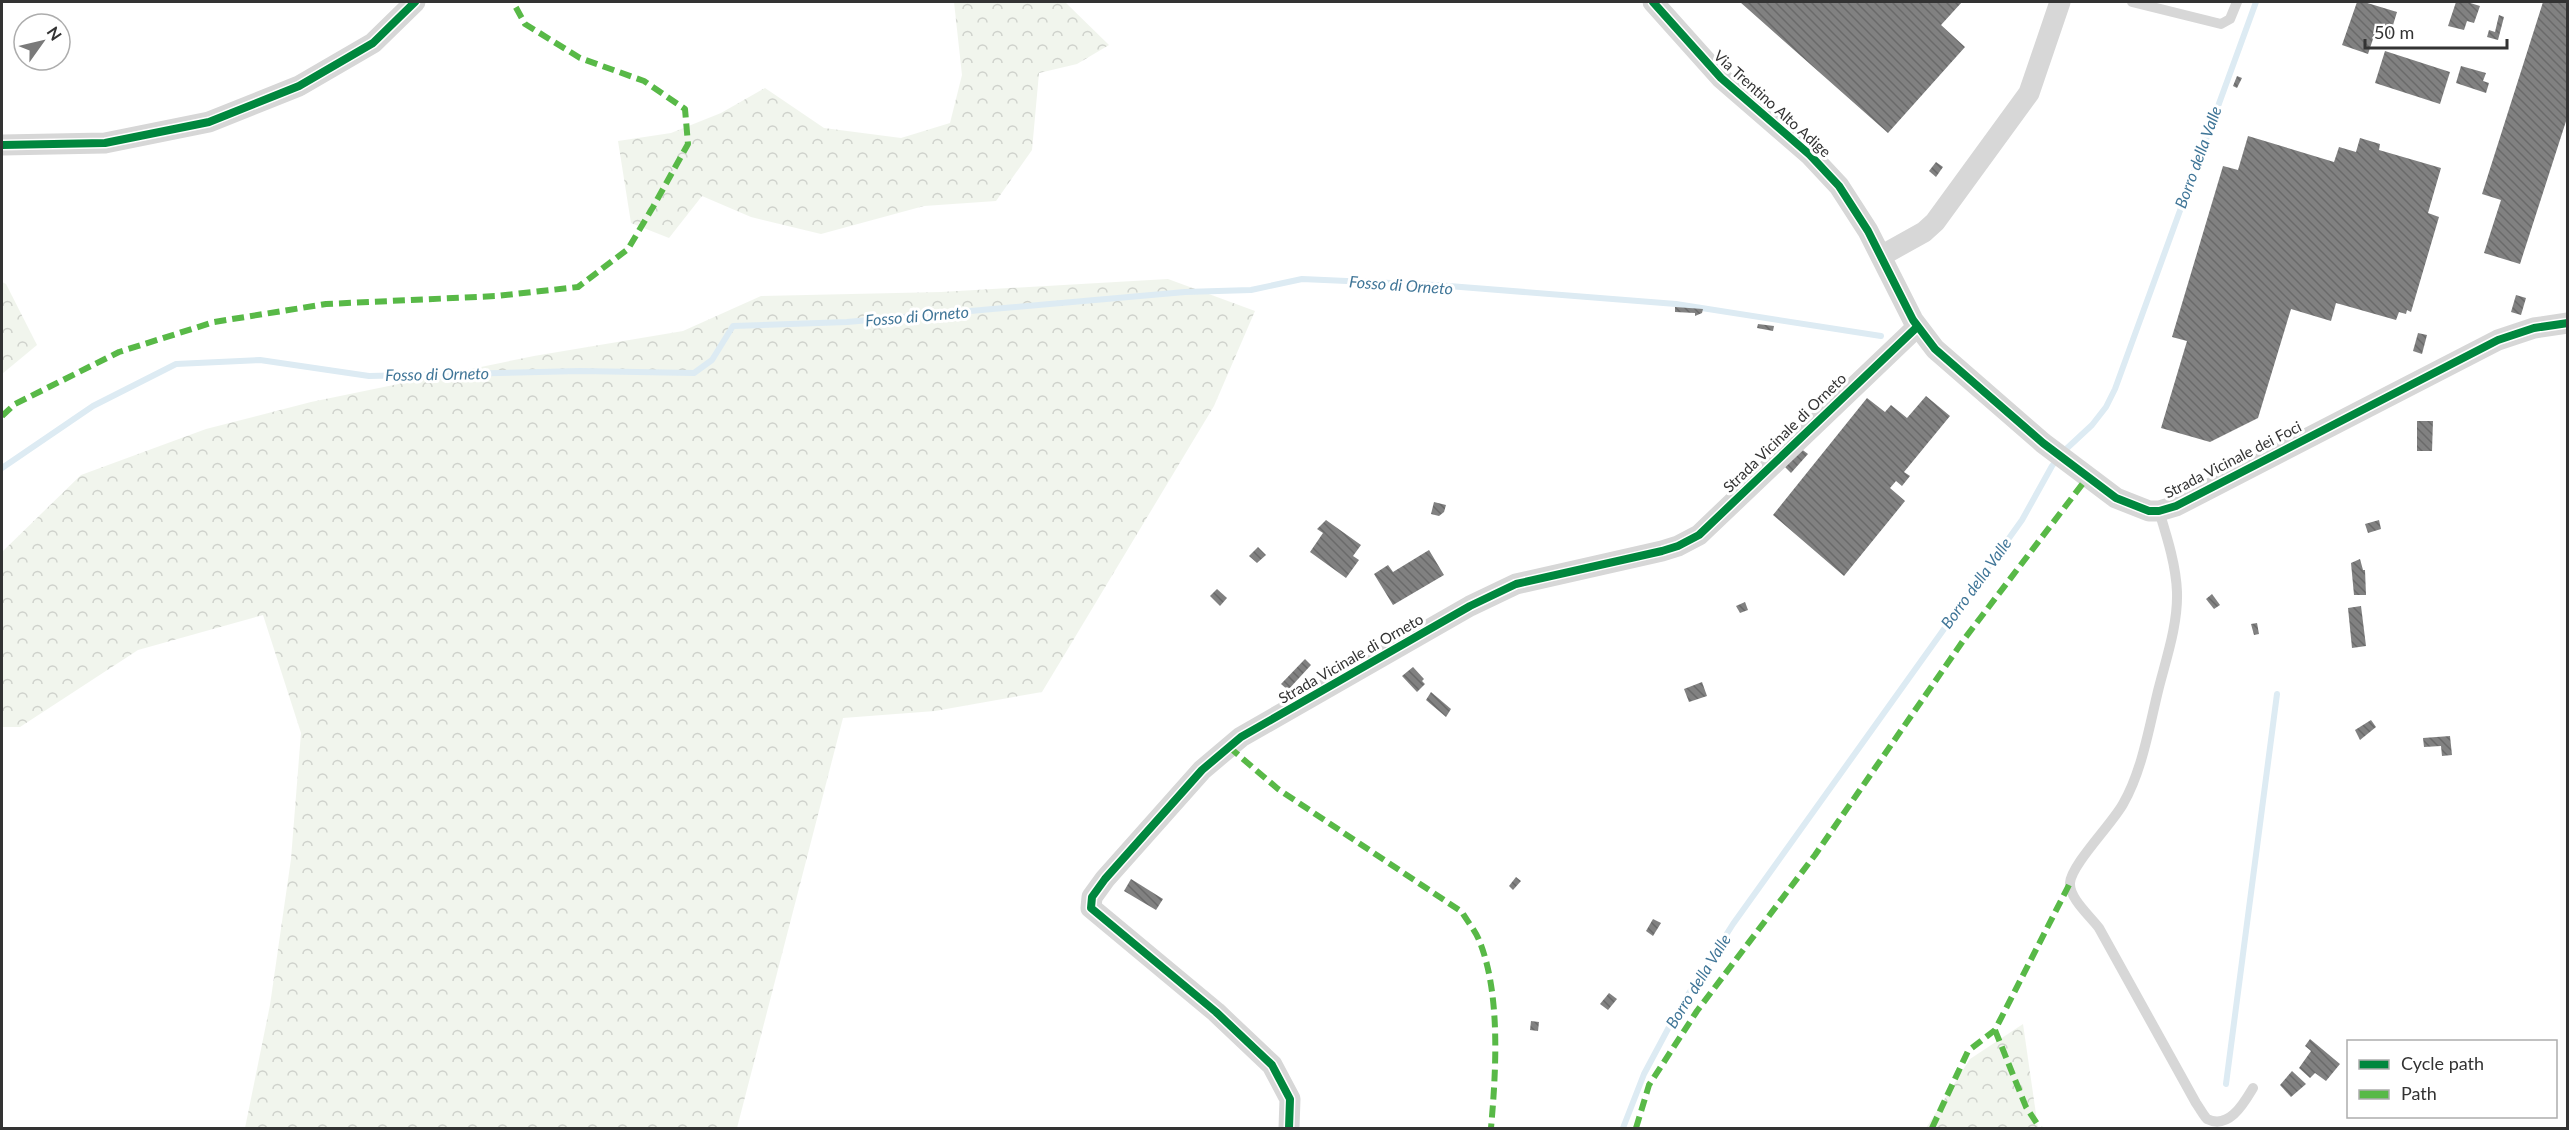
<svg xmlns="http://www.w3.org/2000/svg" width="2569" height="1130" font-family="Lato,sans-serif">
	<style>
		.forest { fill: url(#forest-crowns) }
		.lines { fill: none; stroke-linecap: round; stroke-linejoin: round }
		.stream { stroke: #ddebf3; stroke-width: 6 }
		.building { fill: url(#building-back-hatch) }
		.lane { stroke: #d7d7d7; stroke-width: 10 }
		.street { stroke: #d7d7d7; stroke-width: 21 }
		.quiet { stroke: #58b947; stroke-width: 6; stroke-dasharray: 12 6; stroke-linecap: butt }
		.cycleway-casing { stroke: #fff; stroke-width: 11 }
		.cycleway { stroke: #00873e; stroke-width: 8 }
		.labels { text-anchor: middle; stroke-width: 6; stroke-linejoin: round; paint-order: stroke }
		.street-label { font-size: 15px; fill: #333; stroke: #fff }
		.water-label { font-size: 16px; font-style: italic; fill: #3f7597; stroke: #fff }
	</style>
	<defs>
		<pattern id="forest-crowns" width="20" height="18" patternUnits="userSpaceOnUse" patternTransform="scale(1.5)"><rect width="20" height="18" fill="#f1f5ed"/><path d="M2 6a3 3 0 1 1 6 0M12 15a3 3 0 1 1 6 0" fill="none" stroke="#cfd2cc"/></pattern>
		<pattern id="building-back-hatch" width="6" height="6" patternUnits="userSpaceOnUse" patternTransform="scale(1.5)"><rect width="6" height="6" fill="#818181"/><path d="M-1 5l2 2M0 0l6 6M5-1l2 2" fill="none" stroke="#6a6a6a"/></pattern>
	</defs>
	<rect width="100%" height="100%" fill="#fff"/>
	<g class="forest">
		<polygon points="954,2 1065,2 1109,45 1077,64 1039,73 1032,150 996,201 924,206 821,234 751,217 702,196 669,238 631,223 618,141 671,133 721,113 765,88 824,128 901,138 950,123 962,75"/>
		<polygon points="1168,279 1255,311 1214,406 1042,692 935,711 843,718 737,1128 245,1128 270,1005 291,859 301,733 263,615 138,650 20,727 2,727 2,552 81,475 206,429 311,402 534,356 683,331 761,296 941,292"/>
		<polygon points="2,282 6,284 37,345 2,374"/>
		<polygon points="2023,1024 2038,1128 1926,1128 1970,1059"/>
	</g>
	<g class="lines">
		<g class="stream">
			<polyline points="2,468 93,406 176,364 260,360 369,376 580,371 694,373 712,360 733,326 847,322 1185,292 1251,290 1302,279 1436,285 1676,304 1881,336"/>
			<polyline points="2226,1084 2277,694"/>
			<polyline points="1623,1128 1644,1074 1677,1012 1733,924 2022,520 2052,466 2064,451 2092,425 2106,407 2115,389 2256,2"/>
		</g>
	</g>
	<g class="building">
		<polygon points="1740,2 1962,2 1941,25 1965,47 1888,133"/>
		<polygon points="2357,2 2364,2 2397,12 2390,35 2376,30 2368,54 2342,45"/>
		<polygon points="2456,2 2467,2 2480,6 2474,23 2467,21 2464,30 2448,26"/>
		<polygon points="2543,2 2568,2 2568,115 2520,264 2484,253 2501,200 2482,194"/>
		<polygon points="2499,15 2504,17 2498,40 2487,37 2489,30 2495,32"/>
		<polygon points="2385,51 2450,72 2440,104 2375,83"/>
		<polygon points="2461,66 2486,73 2483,81 2489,83 2486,93 2456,83"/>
		<polygon points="2237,76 2242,78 2237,88 2233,86"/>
		<polygon points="2248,136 2334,162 2339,147 2356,152 2360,138 2380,144 2379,150 2441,168 2428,213 2439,217 2411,312 2407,310 2406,314 2399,312 2396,320 2336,303 2331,321 2291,309 2258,418 2210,442 2161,428 2187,341 2172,337 2223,166 2238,170"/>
		<polygon points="1936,162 1943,167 1936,177 1929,171"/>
		<polygon points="2516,295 2526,298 2521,315 2511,312"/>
		<polygon points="1675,307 1703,309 1702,313 1695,316 1695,313 1675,312"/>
		<polygon points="1758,324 1774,326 1773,331 1757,328"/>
		<polygon points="2418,333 2427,335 2422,354 2413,351"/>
		<polygon points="1926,396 1950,416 1904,472 1910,476 1902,486 1896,481 1890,488 1905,501 1844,576 1773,515 1867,398 1885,412 1891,405 1907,418"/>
		<polygon points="2417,421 2433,421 2432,451 2417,451"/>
		<polygon points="1800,448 1808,454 1791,473 1784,466"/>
		<polygon points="1434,502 1446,505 1444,512 1439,516 1431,514"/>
		<polygon points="1326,520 1361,545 1353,556 1359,560 1346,578 1310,552 1323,533 1317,529"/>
		<polygon points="2379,520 2381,529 2368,533 2365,524"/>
		<polygon points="1258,547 1266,555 1257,563 1249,556"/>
		<polygon points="1429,550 1444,575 1393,605 1374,574 1388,565 1393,572"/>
		<polygon points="2360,559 2363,570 2365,570 2366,595 2354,595 2351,563"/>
		<polygon points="1217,589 1227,598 1220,606 1210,596"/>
		<polygon points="2212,594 2220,605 2214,609 2206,599"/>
		<polygon points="1745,602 1748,610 1740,613 1736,606"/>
		<polygon points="2361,606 2366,646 2352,648 2348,608"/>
		<polygon points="2257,623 2259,634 2254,635 2251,624"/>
		<polygon points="1305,659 1311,665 1288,690 1281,684"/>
		<polygon points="1413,667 1424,679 1422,681 1425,684 1417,692 1402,676"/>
		<polygon points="1702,682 1707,696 1689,702 1684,689"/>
		<polygon points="1431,692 1451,709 1446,717 1426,700"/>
		<polygon points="2371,720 2376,727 2360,740 2355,730"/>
		<polygon points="2450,736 2452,755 2442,756 2441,746 2424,747 2423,738"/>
		<polygon points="1516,877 1521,881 1513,890 1509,886"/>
		<polygon points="1131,879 1163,899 1156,910 1124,891"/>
		<polygon points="1653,919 1661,923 1653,936 1646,931"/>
		<polygon points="1609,993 1617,999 1608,1010 1600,1004"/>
		<polygon points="1531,1021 1539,1022 1538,1031 1530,1030"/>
		<polygon points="2310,1039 2340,1064 2326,1081 2315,1073 2310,1078 2299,1068 2311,1051 2305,1046"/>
		<polygon points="2292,1071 2306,1084 2291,1097 2280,1085"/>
	</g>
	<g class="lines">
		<g class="lane">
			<polyline points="2132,2 2221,24 2230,19 2237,2"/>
			<path d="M2159,511C2167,537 2176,565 2177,592C2178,625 2166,659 2158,691C2149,728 2142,771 2123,804C2112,824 2071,865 2070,883C2069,898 2090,916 2099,928L2196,1103C2199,1107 2203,1115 2207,1119C2229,1130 2244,1103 2253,1088"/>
		</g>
		<g class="street">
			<polyline points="1653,2 1721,78 1810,155 1839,186 1868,231 1913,320 1935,349 2043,443 2116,498 2149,511 2159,511 2176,506 2498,340 2534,328 2568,323"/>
			<polyline points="2,145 105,143 209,122 299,86 373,43 415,2"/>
			<polyline points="1881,256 1924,232 1935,222 2029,93 2060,2"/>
			<polyline points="1289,1128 1290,1099 1272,1065 1216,1012 1091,908 1092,897 1105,879 1202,770 1241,737 1470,606 1516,584 1662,551 1678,546 1699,535 1917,327"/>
		</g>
		<g class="quiet">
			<polyline points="2,416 15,404 119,352 214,322 326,304 497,296 578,287 628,249 653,207 688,144 685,109 644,81 580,58 525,24 513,2"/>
			<path d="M1229,747L1278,789L1462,912C1467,921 1475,930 1479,940C1501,993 1496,1072 1491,1128"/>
			<polyline points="1995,1030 2026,1107 2040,1128"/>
			<polyline points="1636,1128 1649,1085 1697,1011 1815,855 1965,638 2087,478"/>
			<polyline points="1932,1128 1968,1051 1995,1030 2070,883"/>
		</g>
		<defs>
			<g id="cycleway">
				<polyline points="1653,2 1721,78 1810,155 1839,186 1868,231 1913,320 1935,349 2043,443 2116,498 2149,511 2159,511 2176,506 2498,340 2534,328 2568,323"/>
				<polyline points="2,145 105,143 209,122 299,86 373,43 415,2"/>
				<polyline points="1289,1128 1290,1099 1272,1065 1216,1012 1091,908 1092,897 1105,879 1202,770 1241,737 1470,606 1516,584 1662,551 1678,546 1699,535 1917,327"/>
			</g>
		</defs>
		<use href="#cycleway" class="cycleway-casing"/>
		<use href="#cycleway" class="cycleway"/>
	</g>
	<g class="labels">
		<g class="street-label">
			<text transform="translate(1772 104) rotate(42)" y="5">Via Trentino Alto Adige</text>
			<text transform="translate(1785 433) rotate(-44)" y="5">Strada Vicinale di Orneto</text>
			<text transform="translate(2233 460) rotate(-27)" y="5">Strada Vicinale dei Foci</text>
			<text transform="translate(1351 659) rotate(-30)" y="5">Strada Vicinale di Orneto</text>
		</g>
		<g class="water-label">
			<text transform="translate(2198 157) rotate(-70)" y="6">Borro della Valle</text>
			<text transform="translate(1401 285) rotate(4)" y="6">Fosso di Orneto</text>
			<text transform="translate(917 316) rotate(-5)" y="6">Fosso di Orneto</text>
			<text transform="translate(437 374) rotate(-1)" y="6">Fosso di Orneto</text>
			<text transform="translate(1976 583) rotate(-54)" y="6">Borro della Valle</text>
			<text transform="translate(1698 981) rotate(-58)" y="6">Borro della Valle</text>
		</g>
	</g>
	<rect width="2569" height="1130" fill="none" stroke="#333333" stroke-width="6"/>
	<rect x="2347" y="1040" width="210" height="78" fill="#ffffff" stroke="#adadad" stroke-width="1.5"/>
	<rect x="2359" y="1060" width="30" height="9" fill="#00873e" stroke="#adadad" stroke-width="1.5"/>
	<text x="2401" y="1070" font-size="18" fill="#333333">Cycle path</text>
	<rect x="2359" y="1090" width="30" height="9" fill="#58b947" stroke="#adadad" stroke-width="1.5"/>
	<text x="2401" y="1100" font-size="18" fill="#333333">Path</text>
	<g transform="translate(42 42) rotate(56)"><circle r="28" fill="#ffffff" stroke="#adadad" stroke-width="1.5"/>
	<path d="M0-4.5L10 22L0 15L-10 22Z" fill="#7a7a7a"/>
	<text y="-9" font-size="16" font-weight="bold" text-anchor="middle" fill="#333333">N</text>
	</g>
	<path d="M2365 39v9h142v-9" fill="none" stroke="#333333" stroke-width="3"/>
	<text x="2374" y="39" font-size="18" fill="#333333" stroke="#ffffff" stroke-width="4.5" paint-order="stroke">50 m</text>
</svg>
